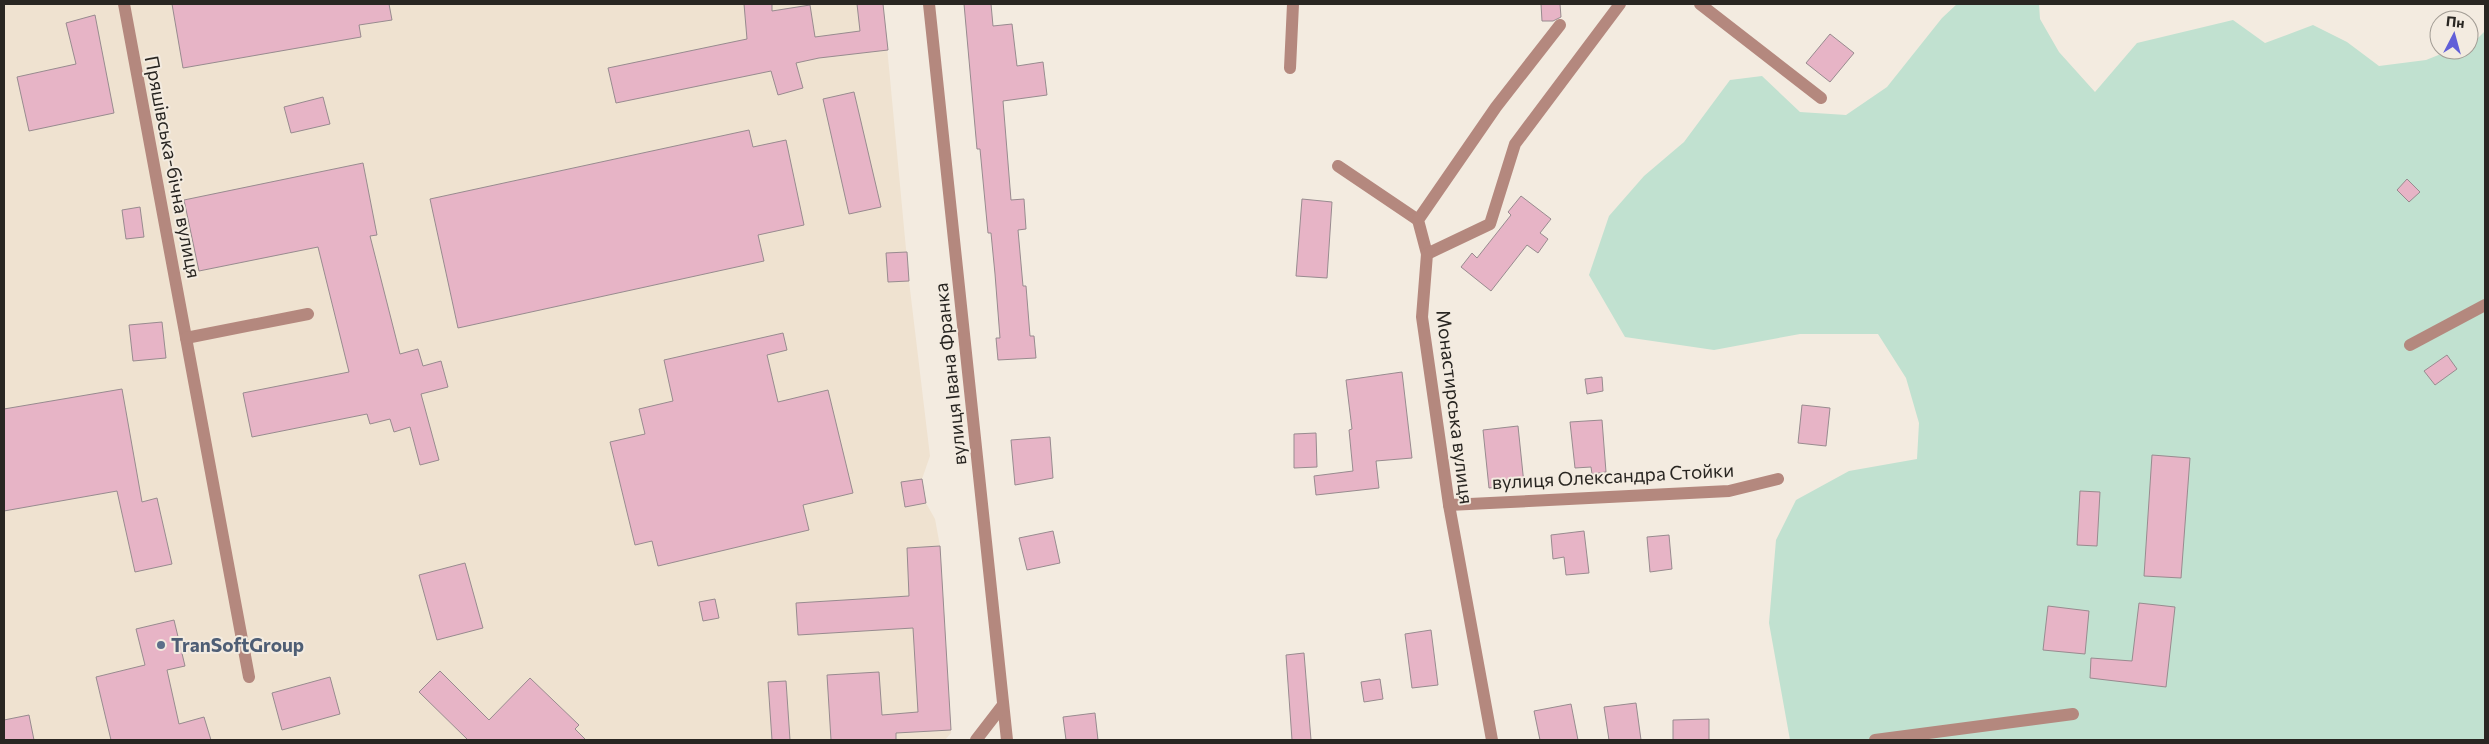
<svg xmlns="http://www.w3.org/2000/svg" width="2489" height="744" font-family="Commissioner,sans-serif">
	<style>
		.built { fill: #efe2d0 }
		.green { fill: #c1e1d0 }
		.building { fill: #e7b4c6; stroke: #988b8f }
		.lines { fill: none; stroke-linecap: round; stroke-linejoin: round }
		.minor { stroke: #b4887e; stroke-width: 12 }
		.service-dot { fill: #5c6f8a; stroke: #f3ebe0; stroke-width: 2 }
		.labels { text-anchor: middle; stroke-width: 4; stroke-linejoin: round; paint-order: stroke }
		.street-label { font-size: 19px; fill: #292622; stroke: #f3ebe0 }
		.service-label { font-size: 19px; font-weight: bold; fill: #4e5e75; stroke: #f3ebe0; text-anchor: start }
	</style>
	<rect width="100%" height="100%" fill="#f3ebe0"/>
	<polygon class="built" points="4,4 883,4 909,281 930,456 922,479 926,503 935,519 940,546 951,733 945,740 4,740"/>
	<polygon class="green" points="1957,4 2039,4 2040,19 2059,52 2095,92 2137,43 2233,20 2265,43 2313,25 2347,42 2379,66 2426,60 2451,50 2469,50 2469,43 2476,40 2485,31 2485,740 1790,740 1769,623 1776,540 1796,500 1849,471 1917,459 1919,423 1906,378 1878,334 1800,334 1714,350 1625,337 1589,275 1609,216 1644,176 1684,142 1730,80 1762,76 1800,112 1846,115 1887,87 1942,18"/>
	<g class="building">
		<polygon points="172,4 389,4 392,20 359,25 361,37 183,68"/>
		<polygon points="744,4 772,4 772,11 810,5 815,37 860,31 857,4 883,4 888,50 819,58 796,63 803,88 778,95 771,71 616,103 608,68 747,39"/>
		<polygon points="964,4 991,4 993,26 1012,24 1017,66 1043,62 1047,95 1003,101 1011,200 1024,199 1026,229 1018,230 1023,286 1026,286 1030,336 1034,336 1036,358 998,360 996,338 1000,338 995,274 991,233 988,233 980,149 977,149"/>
		<polygon points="1541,4 1560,4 1561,17 1553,21 1542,21"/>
		<polygon points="95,15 114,113 29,131 17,77 76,64 66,23"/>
		<polygon points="1830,34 1854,53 1830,82 1806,63"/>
		<polygon points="854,92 881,207 849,214 823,99"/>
		<polygon points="323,97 330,124 291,133 284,107"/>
		<polygon points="749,130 753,147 786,140 804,225 758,235 764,261 458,328 430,199"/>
		<polygon points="363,163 377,235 370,236 400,354 418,349 423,366 441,361 448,387 421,394 439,460 420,465 410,427 394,432 390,419 370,424 367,414 252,437 243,393 349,372 318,247 199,271 184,200"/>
		<polygon points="2407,179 2420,192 2409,202 2397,190"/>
		<polygon points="1521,196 1551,219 1540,233 1548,239 1538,253 1527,245 1491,291 1461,267 1472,253 1477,258 1511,215 1508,212"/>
		<polygon points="1302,199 1332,202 1327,278 1296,276"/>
		<polygon points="140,207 144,237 126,239 122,210"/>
		<polygon points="907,252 909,281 888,282 886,253"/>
		<polygon points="162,322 166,358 133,361 129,325"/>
		<polygon points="783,333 787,350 767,355 778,402 828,390 853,493 803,505 809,530 658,566 652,541 635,545 610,442 645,434 639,409 673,401 664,360"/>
		<polygon points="2447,355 2457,369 2435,385 2424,371"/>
		<polygon points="1402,372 1412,458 1376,461 1379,488 1316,495 1314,476 1353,471 1349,430 1352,429 1346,380"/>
		<polygon points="1602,377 1603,391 1587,394 1585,379"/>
		<polygon points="122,389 142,502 157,498 172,564 135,572 117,491 4,511 4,409"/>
		<polygon points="1802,405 1830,408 1826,446 1798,443"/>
		<polygon points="1602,420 1606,472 1592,474 1591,467 1575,468 1570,422"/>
		<polygon points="1518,426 1524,484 1489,488 1483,430"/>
		<polygon points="1316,433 1317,467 1294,468 1294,434"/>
		<polygon points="1050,437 1053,478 1015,485 1011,440"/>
		<polygon points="2152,455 2190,458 2181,578 2144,576"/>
		<polygon points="922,479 926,503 905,507 901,482"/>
		<polygon points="2080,491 2100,492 2097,546 2077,545"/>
		<polygon points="1053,531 1060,563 1027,570 1019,538"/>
		<polygon points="1584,531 1589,573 1566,575 1564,557 1553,559 1551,535"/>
		<polygon points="1669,535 1672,569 1650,572 1647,537"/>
		<polygon points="940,546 951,730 896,733 896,740 831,740 827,675 879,672 882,715 918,712 913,628 798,635 796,603 909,596 907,548"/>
		<polygon points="465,563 483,628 437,640 419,575"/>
		<polygon points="715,599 719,618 703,621 699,602"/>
		<polygon points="2139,603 2175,607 2166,687 2090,678 2091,658 2132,661"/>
		<polygon points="2048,606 2089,611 2085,654 2043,650"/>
		<polygon points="174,620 185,666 167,670 179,724 204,717 211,740 111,740 96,677 145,665 136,629"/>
		<polygon points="1431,630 1438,685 1412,688 1405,634"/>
		<polygon points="1304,653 1311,740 1292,740 1286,655"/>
		<polygon points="440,671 489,720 530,678 579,725 575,729 586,740 468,740 419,692"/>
		<polygon points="330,677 340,714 282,730 272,693"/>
		<polygon points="1380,679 1383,699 1364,702 1361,682"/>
		<polygon points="786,681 790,740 772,740 768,682"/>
		<polygon points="1636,703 1641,740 1609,740 1604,707"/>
		<polygon points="1571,704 1578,740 1540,740 1534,711"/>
		<polygon points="1095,713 1098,740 1066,740 1063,717"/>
		<polygon points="29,715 34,740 4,740 4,720"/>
		<polygon points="1709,719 1709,740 1673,740 1673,720"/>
	</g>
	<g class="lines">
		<g class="minor">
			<polyline points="124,4 249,677"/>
			<polyline points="929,4 1007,740"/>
			<polyline points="1700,4 1821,98"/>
			<polyline points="1290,68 1293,4"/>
			<polyline points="1338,166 1418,220"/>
			<polyline points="1427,254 1418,220 1496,107 1560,25"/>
			<polyline points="186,338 308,314"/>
			<polyline points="2410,345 2485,305"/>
			<polyline points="1449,505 1729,491 1778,479"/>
			<polyline points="976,740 1003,705"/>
			<polyline points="1492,740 1449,505 1422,317 1427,254 1490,224 1515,144 1620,4"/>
			<polyline points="1875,740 2073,714"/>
		</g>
	</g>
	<circle class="service-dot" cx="161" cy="645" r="5"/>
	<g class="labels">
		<g class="street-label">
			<text transform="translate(173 167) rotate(79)" y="7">Пряшівська-бічна вулиця</text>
			<text transform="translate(950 374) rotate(-96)" y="7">вулиця Івана Франка</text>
			<text transform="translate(1455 407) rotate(83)" y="7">Монастирська вулиця</text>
			<text transform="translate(1613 476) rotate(-3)" y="7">вулиця Олександра Стойки</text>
		</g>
		<g class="service-label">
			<text x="171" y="652">TranSoftGroup</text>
		</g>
	</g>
	<rect width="2489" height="744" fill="none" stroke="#292622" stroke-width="10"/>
	<g transform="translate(2454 35) rotate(6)"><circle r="24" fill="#f3ebe0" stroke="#a29c94"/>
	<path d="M0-4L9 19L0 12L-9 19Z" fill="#615fd8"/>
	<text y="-8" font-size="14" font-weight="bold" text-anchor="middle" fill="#292622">Пн</text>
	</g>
</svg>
